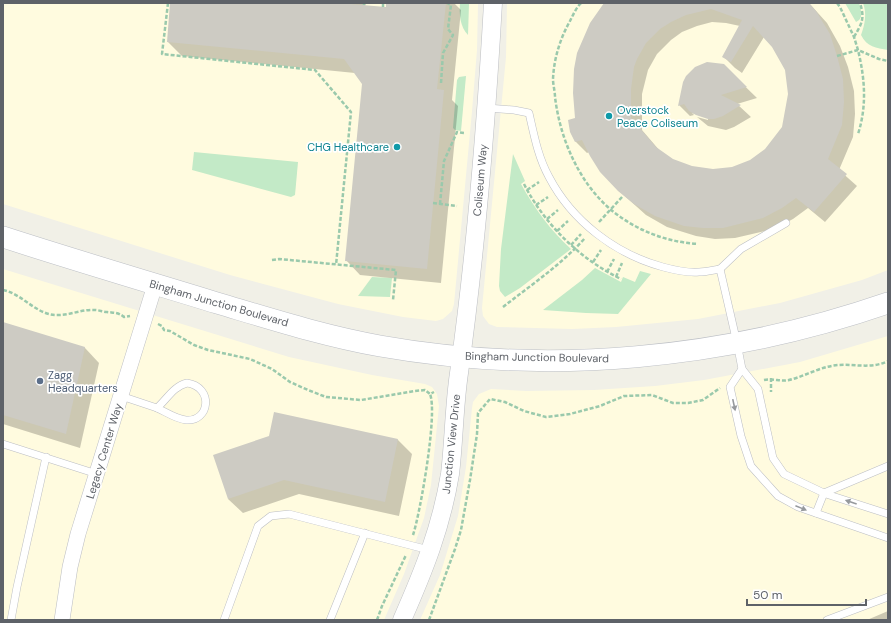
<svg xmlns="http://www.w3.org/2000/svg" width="891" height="623" font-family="'DM Sans',sans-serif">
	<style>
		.commercial { fill: #fffbdf }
		.green { fill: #c3eac7 }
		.shadow { fill: #0003; fill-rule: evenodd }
		.building { fill: #cdcbc3; fill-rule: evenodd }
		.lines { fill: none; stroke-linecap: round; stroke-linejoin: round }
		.service-casing { stroke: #bcbec3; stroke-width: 8 }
		.minor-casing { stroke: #bcbec3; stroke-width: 16 }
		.tertiary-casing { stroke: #bcbec3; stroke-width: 19 }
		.secondary-casing { stroke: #bcbfc5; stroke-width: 22 }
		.path { stroke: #9ac9ac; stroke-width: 2.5; stroke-dasharray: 4 2; stroke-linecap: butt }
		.service { stroke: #fff; stroke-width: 7 }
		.minor { stroke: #fff; stroke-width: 15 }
		.tertiary { stroke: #fff; stroke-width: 18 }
		.secondary { stroke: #fff; stroke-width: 21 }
		.oneway { fill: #96999d }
		.culture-dot { fill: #0f9aa8; stroke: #fff; stroke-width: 1.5 }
		.service-dot { fill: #5c6f8a; stroke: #fff; stroke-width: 1.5 }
		.labels { text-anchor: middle; stroke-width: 3.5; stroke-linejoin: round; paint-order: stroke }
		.culture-label { font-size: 11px; fill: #0d838f; stroke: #fff; text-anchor: start }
		.street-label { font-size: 11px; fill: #5e6268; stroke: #fff }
		.service-label { font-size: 11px; fill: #4e5e75; stroke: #fff; text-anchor: start }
	</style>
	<rect width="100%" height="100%" fill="#f1f0e7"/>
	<g class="commercial">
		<polygon points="3,3 478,3 477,50 472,111 454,304 452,311 443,319 436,321 403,317 338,304 230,275 3,204"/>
		<polygon points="507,3 888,3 888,270 862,280 780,303 698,319 616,327 572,329 497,327 489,324 483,316 482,308 506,57"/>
		<polygon points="3,269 289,357 372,375 425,384 432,387 437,394 439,406 431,485 424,518 404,574 384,620 3,620"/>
		<polygon points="888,336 888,620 420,620 440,575 458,516 466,467 472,408 473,402 479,394 491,389 526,391 594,390 655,386 704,380 800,362"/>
	</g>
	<g class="green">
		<path d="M460,3H469L468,35C460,27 459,14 460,3Z"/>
		<path d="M845,3H859C861,10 864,19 856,22Z"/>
		<path d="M863,3H888V50C876,48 867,47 861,35C865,24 867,14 863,3Z"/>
		<polygon points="466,76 461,131 455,130 453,128 457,80 459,77"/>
		<polygon points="194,152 298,162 295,195 291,197 192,170"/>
		<path d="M513,154L525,181L521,184C535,209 550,230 571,249L520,288L505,297L500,291L499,286L501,249Z"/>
		<polygon points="595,268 621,282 623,277 635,282 640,271 651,274 618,314 586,313 543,310 582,280"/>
		<polygon points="372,277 392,278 390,297 358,296"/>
	</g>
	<g class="shadow">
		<polygon points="171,3 366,3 365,7 387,8 387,3 454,3 461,10 452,100 458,106 441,283 360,275 346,260 363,83 355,73 182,56 168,42"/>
		<path d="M606,3H809L827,23L840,46L848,67L854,91L855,114L853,137L839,170L857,186L825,222L808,208L793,219L774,229L735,238L715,239L696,236L667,227L646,215L618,190L589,152L587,153L576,142L571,132L576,119ZM712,22L726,23L740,26L724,57L735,68L742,73L764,37L773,47L786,70L789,94L783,127L766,150L751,161L732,168L713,170L692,167L673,160L660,151L642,130V94L648,70L657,54L671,40L682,32L697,26Z"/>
		<polygon points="723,65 757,98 737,104 751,117 734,127 726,130 708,126 697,117 708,120 708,118 692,113 694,115 690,116 679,105"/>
		<polygon points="3,323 85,348 99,363 80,448 3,424"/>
		<polygon points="270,437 398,440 412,454 399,516 299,494 243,513 228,499"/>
		<polygon points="888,611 888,620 867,620"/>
	</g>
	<g class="building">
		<polygon points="170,3 350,3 350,4 386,7 386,3 446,3 437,89 444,90 427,269 345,261 362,84 344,59 167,42"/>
		<path d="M604,3H809L816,11L830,34L837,56L843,79L844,102L842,125L828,159L847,174L814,212L796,198L782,208L763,218L723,228H703L684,226L655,216L634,204L618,191L600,172L590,156L582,140L575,142L570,132L568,120L575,118L573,93L574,69L577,53L590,23ZM711,9L742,20L722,57L731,62L753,26L772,47L785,70L788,94L782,127L765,149L750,160L732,167L713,169L692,166L673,159L656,147L631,118V89L634,67L637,59L646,43L660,29L671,22L686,15Z"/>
		<polygon points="707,62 724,64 747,87 721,95 741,105 723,116 714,119 708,119 696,115 689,111 684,104 678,106 683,82 686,76 695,67"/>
		<polygon points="3,322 85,347 66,434 3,415"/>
		<polygon points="274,412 398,439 385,502 284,480 228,499 213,455 269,436"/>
	</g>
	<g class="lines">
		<defs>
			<g id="service">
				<path d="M487,108L514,110L529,113C534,135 538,157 549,177C572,221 615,254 663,267C674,270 687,273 699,272C706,272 713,270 720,269L737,343L742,369L758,389L773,458L784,474L826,494L888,514"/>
				<polyline points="720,269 741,249 786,223"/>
				<polyline points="742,369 730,387 741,436 751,466 778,496 798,507 888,538"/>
				<path d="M187,383C214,387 210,422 186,420C176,419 166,412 157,408C167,399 174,386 187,383Z"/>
				<polyline points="121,396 157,408"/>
				<polyline points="3,444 97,474"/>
				<polyline points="816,513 824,493 888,466"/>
				<polyline points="11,620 17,587 46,457"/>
				<polyline points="224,620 258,526 271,516 289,514 429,550"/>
				<polyline points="330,620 365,533"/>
				<polyline points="827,620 888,597"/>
			</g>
			<polyline id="minor" points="62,620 70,567 78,534 155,285"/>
			<path id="tertiary" d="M402,620C424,570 441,528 450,474C454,441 454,407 459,373C476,251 486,127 493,3"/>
			<path id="secondary" d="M3,237C74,260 145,281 217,303C271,319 324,336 380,346C549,376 726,359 888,303"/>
		</defs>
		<use href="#service" class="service-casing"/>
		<use href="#minor" class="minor-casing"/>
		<use href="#tertiary" class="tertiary-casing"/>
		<use href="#secondary" class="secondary-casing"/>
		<g class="path">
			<polyline points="168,3 162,54 315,70 351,112 336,265"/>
			<path d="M581,3C576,8 573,15 570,21C560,39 554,58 553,79C553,85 555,91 555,97C560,138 578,181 610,209C635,230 666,242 698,244"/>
			<polyline points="837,3 840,7 854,37 858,50 879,59 888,61"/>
			<polyline points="364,5 364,3"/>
			<polyline points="383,7 383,3"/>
			<path d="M854,37C862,23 865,19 860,3"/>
			<path d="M837,56L858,50C865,79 867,106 858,134"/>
			<polyline points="441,83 443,53 453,35 448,29 451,5 447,3"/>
			<path d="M524,184C545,225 580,259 621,279"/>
			<polyline points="527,190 539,182"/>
			<polyline points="433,203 457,206"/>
			<polyline points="440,204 444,161 457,132 464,133"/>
			<polyline points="536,205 548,197"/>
			<polyline points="547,219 558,210"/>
			<polyline points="599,222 623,196"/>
			<polyline points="557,231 568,221"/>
			<polyline points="571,245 581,234"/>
			<polyline points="272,260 279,259 396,270 393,300"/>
			<polyline points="593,262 601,250"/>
			<polyline points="607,272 614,259"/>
			<polyline points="616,277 622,263"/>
			<path d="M3,290C23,294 37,316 58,315C71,315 83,309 95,310C99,310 103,312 107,312C114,313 118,312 124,317L130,316"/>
			<path d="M503,307C531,285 561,265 585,238"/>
			<polyline points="158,324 162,326 164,330 170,331 194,345 208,350 250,359 272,369 290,382 308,390 326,397 361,400 415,391 425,390 430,394 434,392"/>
			<polyline points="771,378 771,392"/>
			<path d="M764,380C773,378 781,382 789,380C806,376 821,366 839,365C856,364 872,369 888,361"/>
			<path d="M413,535C420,514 438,413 430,394"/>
			<polyline points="377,620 382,606 406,555"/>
			<polyline points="429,620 455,549 461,530 470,480 477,434 478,413 490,399 505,402 524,411 546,417 570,414 600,406 624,396 652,395 673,403 688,403 703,400 720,388"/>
		</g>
		<use href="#service" class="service"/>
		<use href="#minor" class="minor"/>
		<use href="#tertiary" class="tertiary"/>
		<use href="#secondary" class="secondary"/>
	</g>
	<defs><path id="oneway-solid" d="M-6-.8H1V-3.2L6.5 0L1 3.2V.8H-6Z"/></defs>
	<g class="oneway">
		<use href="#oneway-solid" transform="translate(734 405) rotate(78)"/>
		<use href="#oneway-solid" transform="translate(851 502) rotate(-161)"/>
		<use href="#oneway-solid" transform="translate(801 508) rotate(22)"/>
	</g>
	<g class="culture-dot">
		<circle cx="609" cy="116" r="4"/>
		<circle cx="397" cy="147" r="4"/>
	</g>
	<circle class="service-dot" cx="40" cy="381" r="4"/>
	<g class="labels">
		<g class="culture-label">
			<text x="617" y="114">Overstock<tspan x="617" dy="13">Peace Coliseum</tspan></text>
			<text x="389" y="151" text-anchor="end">CHG Healthcare</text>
		</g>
		<g class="street-label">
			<text transform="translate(480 180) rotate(-85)" y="4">Coliseum Way</text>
			<text transform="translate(219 303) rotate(16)" y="4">Bingham Junction Boulevard</text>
			<text transform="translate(537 357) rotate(1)" y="4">Bingham Junction Boulevard</text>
			<text transform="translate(451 444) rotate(-84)" y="4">Junction View Drive</text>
			<text transform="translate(104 451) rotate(-73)" y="4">Legacy Center Way</text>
		</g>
		<g class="service-label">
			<text x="48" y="379">Zagg<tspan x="48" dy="13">Headquarters</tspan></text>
		</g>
	</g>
	<rect width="891" height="623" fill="none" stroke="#5e6268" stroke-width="8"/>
	<path d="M747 599v6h119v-6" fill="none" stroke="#5e6268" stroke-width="2"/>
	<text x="753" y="599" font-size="12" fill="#5e6268" stroke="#ffffff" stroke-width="3" paint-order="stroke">50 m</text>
</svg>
